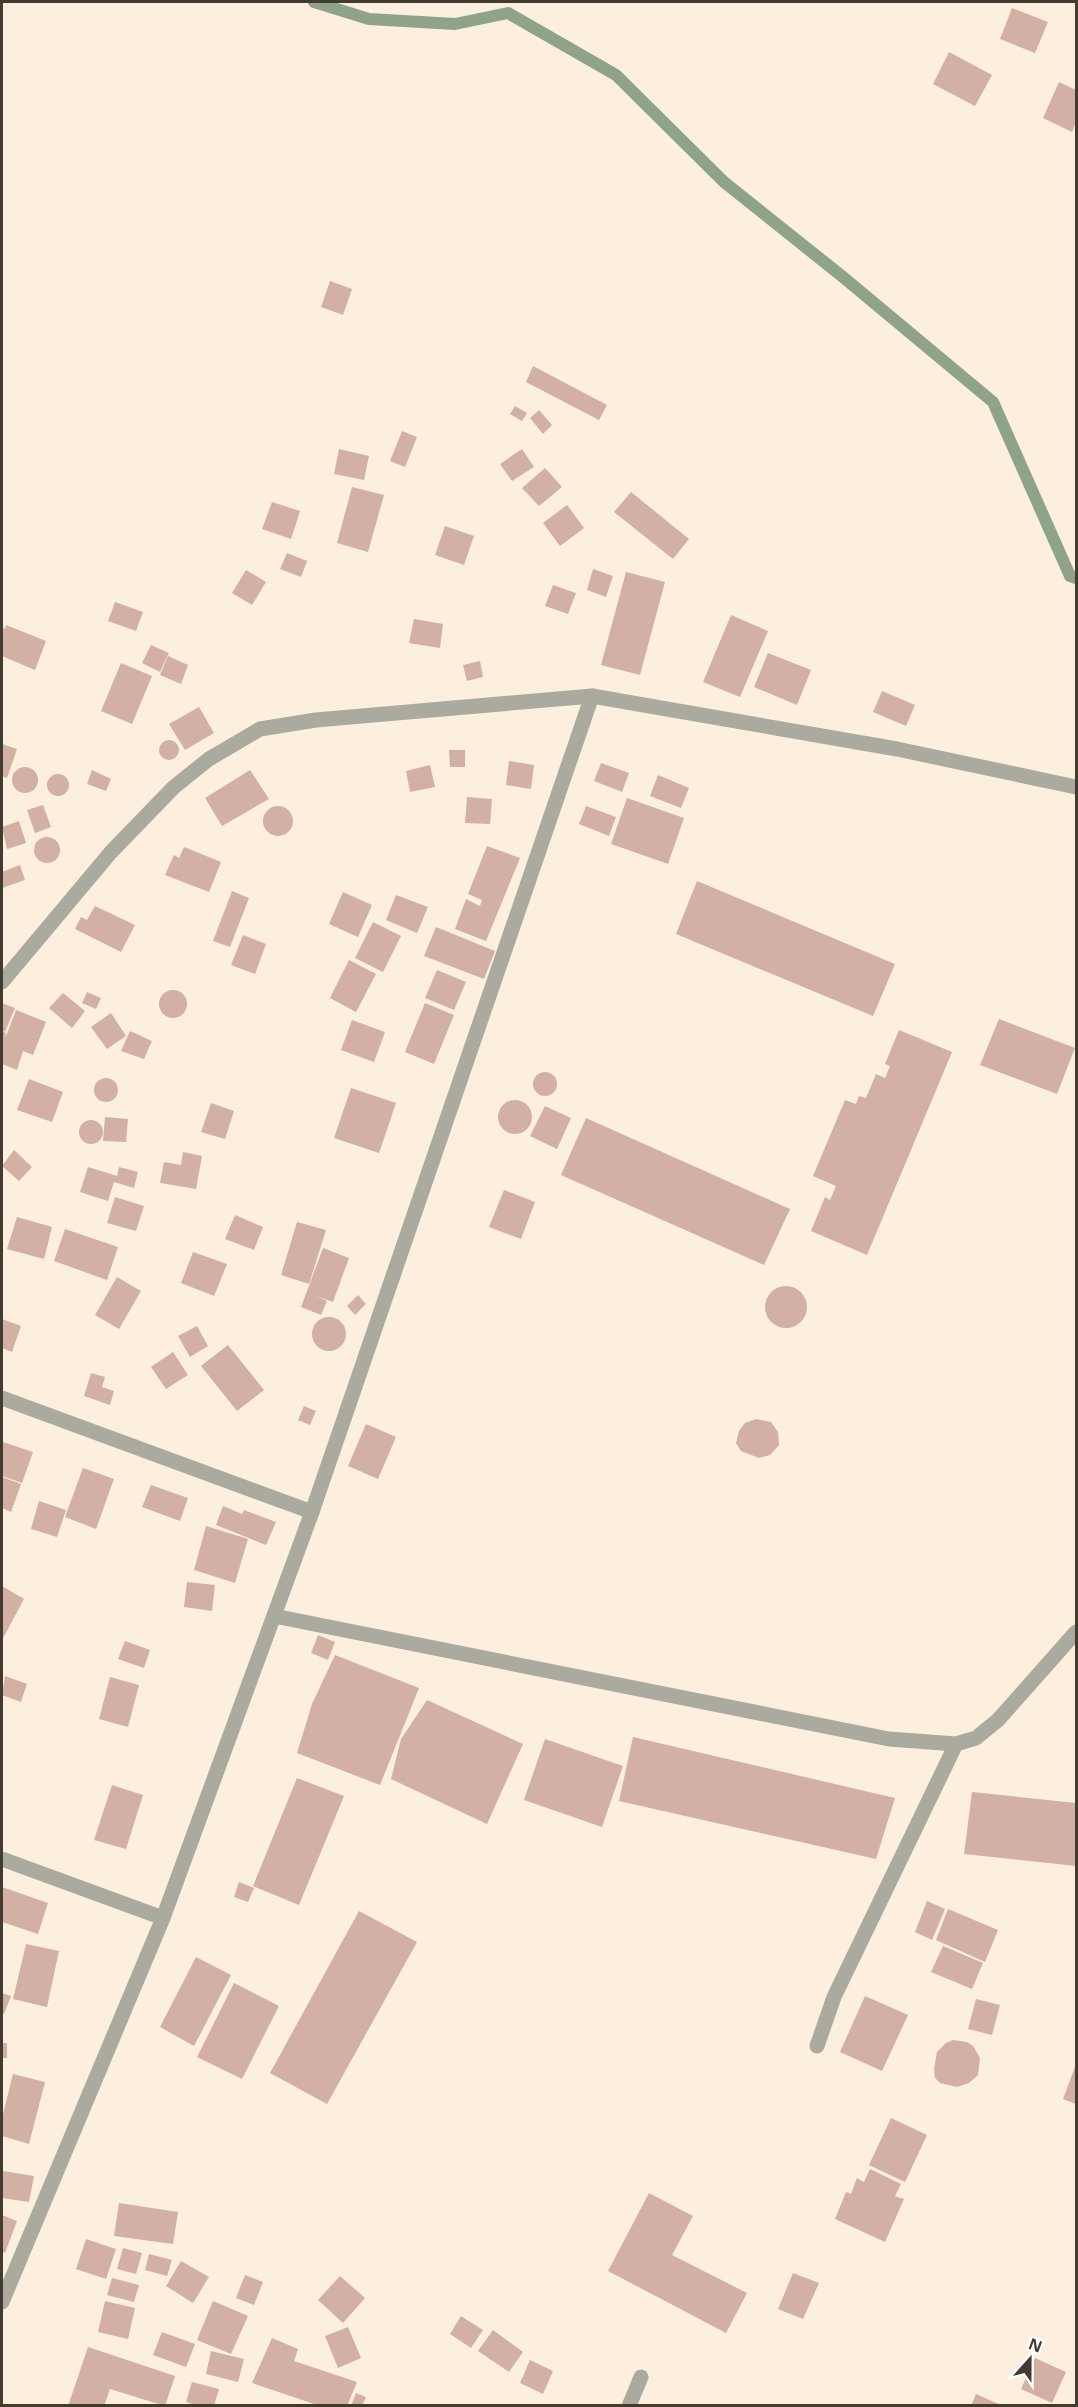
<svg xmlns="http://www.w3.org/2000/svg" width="1078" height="2407" font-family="'Open Sans',sans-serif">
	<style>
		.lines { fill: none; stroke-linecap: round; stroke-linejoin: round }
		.stream { stroke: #8fa388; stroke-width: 12 }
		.building { fill: #d2b0a4 }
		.minor { stroke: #aaab9e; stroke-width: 15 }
	</style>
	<rect width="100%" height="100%" fill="#fcefde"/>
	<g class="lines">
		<polyline class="stream" points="314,2 369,19 455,24 508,13 616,75 724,182 843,277 993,402 1070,576 1076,578"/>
	</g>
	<g class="building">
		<polygon points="1012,8 1048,22 1035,53 1000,39"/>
		<polygon points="949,52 992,75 975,106 933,84"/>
		<polygon points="1059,82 1076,90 1076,122 1072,132 1043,118"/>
		<polygon points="330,281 352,289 343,315 321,307"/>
		<polygon points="533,366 607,405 599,420 526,382"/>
		<polygon points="515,406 527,413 522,421 510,414"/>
		<polygon points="539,410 552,425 543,434 530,418"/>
		<polygon points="402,431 417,437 405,467 390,461"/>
		<polygon points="339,449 369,456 364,480 334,474"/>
		<polygon points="522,449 534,467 512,481 500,464"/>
		<polygon points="545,468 562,487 539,506 522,488"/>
		<polygon points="352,487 384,495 368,552 337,543"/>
		<polygon points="631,492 689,539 673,559 614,512"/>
		<polygon points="272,502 300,511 291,539 262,529"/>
		<polygon points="567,505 584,528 560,546 543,523"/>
		<polygon points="445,526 474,536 464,565 435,555"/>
		<polygon points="287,553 307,561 301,577 280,569"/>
		<polygon points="593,569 613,576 606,597 587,590"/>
		<polygon points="246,570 266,582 252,605 232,593"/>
		<polygon points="626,572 665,582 640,675 601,665"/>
		<polygon points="553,585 576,593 568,614 545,606"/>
		<polygon points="115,602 143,612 136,631 108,621"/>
		<polygon points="731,615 768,631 740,697 703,682"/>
		<polygon points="414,619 443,624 440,648 409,643"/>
		<polygon points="6,625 46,641 35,670 2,656 2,627 5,629"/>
		<polygon points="151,645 169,653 160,672 142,663"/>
		<polygon points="768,653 811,670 797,705 754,687"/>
		<polygon points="168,656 188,665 181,684 160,675"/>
		<polygon points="480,661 483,677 467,681 463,665"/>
		<polygon points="121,663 152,676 132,724 101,711"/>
		<polygon points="882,691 915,705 906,726 873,712"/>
		<polygon points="199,707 214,733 185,750 169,724"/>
		<circle cx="169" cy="750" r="10"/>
		<polygon points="2,744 17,749 7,778 2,776"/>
		<polygon points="449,750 465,750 465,767 450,767"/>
		<polygon points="509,761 534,765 531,789 506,785"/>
		<polygon points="601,763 629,773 622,792 594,781"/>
		<polygon points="430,765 435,787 410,792 406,771"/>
		<circle cx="25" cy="780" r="13"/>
		<polygon points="92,770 111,779 106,791 87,784"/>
		<polygon points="250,770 269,799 222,826 205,798"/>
		<circle cx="58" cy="785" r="11"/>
		<polygon points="658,775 689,788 681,808 650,796"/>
		<polygon points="467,797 492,799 490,824 465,823"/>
		<polygon points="627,798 684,818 668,864 611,844"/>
		<polygon points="43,805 51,827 35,833 27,810"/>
		<circle cx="278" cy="821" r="15"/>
		<polygon points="586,806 616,817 609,836 579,824"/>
		<polygon points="19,821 26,843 7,849 2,827"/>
		<circle cx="47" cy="850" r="13"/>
		<polygon points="487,846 520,858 486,941 455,929 466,899 480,906 482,900 468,894"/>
		<polygon points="184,847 221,862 209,892 165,875 174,855 179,858"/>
		<polygon points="20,865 25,880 2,888 2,872"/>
		<polygon points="697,881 895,964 873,1016 676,934"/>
		<polygon points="232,891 249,898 230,947 213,941"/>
		<polygon points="343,892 372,905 358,937 329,924"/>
		<polygon points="396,895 428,907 417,933 386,920"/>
		<polygon points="95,906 135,925 121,952 75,929 81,917 87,920"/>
		<polygon points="373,922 401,936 383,972 355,958"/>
		<polygon points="436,927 495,951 484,979 424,956"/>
		<polygon points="243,935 266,944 255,974 231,965"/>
		<polygon points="349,960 376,974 356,1012 330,998"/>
		<polygon points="437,970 466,982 454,1010 425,998"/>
		<circle cx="173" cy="1004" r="14"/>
		<polygon points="87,992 101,998 96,1009 82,1003"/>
		<polygon points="63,993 85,1011 72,1028 49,1008"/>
		<polygon points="2,1003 15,1008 5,1032 2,1030"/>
		<polygon points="425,1003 454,1015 434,1064 405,1052"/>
		<polygon points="16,1010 46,1022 33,1055 23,1051 17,1070 2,1064 2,1031 6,1033 5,1039"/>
		<polygon points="111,1013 126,1036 107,1049 91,1027"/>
		<polygon points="999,1019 1075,1048 1057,1094 980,1065"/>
		<polygon points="352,1020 385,1032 374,1062 341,1050"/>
		<polygon points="899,1030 952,1052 867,1255 811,1231 825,1197 830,1200 836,1186 813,1176 845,1100 856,1104 859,1096 866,1098 876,1074 885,1078 890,1066 885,1064"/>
		<polygon points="130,1031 152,1041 144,1059 121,1051"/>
		<circle cx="545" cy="1084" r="12"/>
		<circle cx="106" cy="1090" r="12"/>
		<polygon points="29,1079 63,1092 52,1122 17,1110"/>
		<polygon points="351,1088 396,1103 379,1153 334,1138"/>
		<circle cx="515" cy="1117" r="17"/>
		<polygon points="211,1103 234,1111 225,1139 201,1132"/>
		<polygon points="545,1106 571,1118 557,1149 530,1136"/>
		<polygon points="105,1117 128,1119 126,1142 103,1141"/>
		<polygon points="586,1118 790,1209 764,1265 561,1175"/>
		<circle cx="91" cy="1132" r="12"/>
		<polygon points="14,1150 32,1167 19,1181 2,1166"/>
		<polygon points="183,1152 202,1156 196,1189 160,1183 164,1162 181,1165"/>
		<polygon points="88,1167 117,1176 119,1167 138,1172 134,1188 114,1182 108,1201 80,1192"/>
		<polygon points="504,1190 535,1202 521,1239 489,1227"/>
		<polygon points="115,1197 144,1206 136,1231 107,1223"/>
		<polygon points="235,1215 263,1227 254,1250 225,1239"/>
		<polygon points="17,1217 52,1227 44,1259 7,1249"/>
		<polygon points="297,1222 326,1230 309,1284 281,1275"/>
		<polygon points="65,1229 118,1247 107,1280 54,1261"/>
		<polygon points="323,1248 349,1258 333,1302 316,1296 327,1301 321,1315 301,1307"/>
		<polygon points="193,1252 227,1264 214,1296 181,1283"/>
		<polygon points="117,1277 141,1291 119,1329 95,1315"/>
		<circle cx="786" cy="1307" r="21"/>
		<polygon points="358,1295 366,1304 355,1315 347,1306"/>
		<circle cx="329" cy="1334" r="17"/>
		<polygon points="2,1319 21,1326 12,1352 2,1348"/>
		<polygon points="197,1326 208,1346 190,1357 178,1336"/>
		<polygon points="228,1345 264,1390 237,1411 201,1366"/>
		<polygon points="173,1352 188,1375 166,1389 151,1367"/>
		<polygon points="91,1373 105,1377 102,1387 114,1391 110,1405 84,1396"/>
		<polygon points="304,1406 316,1411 310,1425 298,1420"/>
		<polygon points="756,1419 771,1422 778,1432 779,1445 770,1455 759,1458 741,1451 736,1443 739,1431 745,1423"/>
		<polygon points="366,1424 396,1437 378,1479 348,1466"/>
		<polygon points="3,1442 33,1452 22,1483 2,1476"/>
		<polygon points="83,1468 114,1479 96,1529 65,1517"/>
		<polygon points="2,1477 21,1484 11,1512 2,1508"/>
		<polygon points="151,1485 188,1498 180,1521 142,1507"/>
		<polygon points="39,1501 66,1510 57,1537 31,1529"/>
		<polygon points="223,1506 242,1514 244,1510 276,1522 266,1545 216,1525"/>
		<polygon points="206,1526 248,1539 235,1583 194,1570"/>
		<polygon points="187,1582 215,1585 212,1611 184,1607"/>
		<polygon points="2,1586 24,1599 2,1640"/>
		<polygon points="318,1635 335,1642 328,1660 311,1653"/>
		<polygon points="125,1641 150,1650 144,1668 118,1659"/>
		<polygon points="335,1655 419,1688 380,1785 297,1753 312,1704"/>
		<polygon points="5,1676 27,1684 21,1702 2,1695"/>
		<polygon points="110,1677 139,1685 128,1727 99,1719"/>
		<polygon points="427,1700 523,1744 487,1824 391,1779 401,1739"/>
		<polygon points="633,1737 895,1798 876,1859 619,1801"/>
		<polygon points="545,1739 623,1766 602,1827 524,1800"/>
		<polygon points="297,1778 344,1796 299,1905 253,1886"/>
		<polygon points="112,1785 143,1795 126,1849 94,1840"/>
		<polygon points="972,1792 1076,1803 1076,1866 964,1854"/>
		<polygon points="239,1882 254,1888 248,1902 234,1897"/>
		<polygon points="2,1887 48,1903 38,1934 2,1922"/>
		<polygon points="927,1901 945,1909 932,1940 915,1932"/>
		<polygon points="948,1909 998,1930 985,1962 936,1940"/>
		<polygon points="359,1911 417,1942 327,2104 270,2073"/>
		<polygon points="26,1944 59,1951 47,2007 13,1999"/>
		<polygon points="943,1946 983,1963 972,1989 931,1972"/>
		<polygon points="196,1957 231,1975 194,2046 160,2027"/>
		<polygon points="234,1983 279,2006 242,2079 197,2057"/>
		<polygon points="2,1993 11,1996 4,2014 2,2013"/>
		<polygon points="865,1996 908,2015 882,2071 840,2052"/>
		<polygon points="976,1999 1000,2005 992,2035 968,2029"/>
		<polygon points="953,2040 967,2042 973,2046 980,2058 978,2075 969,2083 957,2087 940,2083 935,2078 934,2069 937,2052 946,2043"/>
		<rect x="2" y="2043" width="5" height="15"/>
		<polygon points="1076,2064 1076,2104 1063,2099"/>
		<polygon points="13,2074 45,2082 29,2144 2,2136 2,2118"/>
		<polygon points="891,2118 927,2135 905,2182 869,2165"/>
		<polygon points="870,2169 901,2184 895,2196 904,2199 885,2242 835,2219 846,2192 851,2194 857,2178 864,2182"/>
		<polygon points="3,2171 34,2176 29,2202 2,2198"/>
		<polygon points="649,2193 693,2216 672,2255 747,2293 726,2333 608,2271"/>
		<polygon points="119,2203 178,2212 173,2244 114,2236"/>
		<polygon points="2,2215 17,2221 5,2253 2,2251"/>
		<polygon points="86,2239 116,2249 106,2279 76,2269"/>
		<polygon points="123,2248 142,2253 136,2274 117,2269"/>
		<polygon points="149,2254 172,2260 167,2276 145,2270"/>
		<polygon points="181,2261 209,2277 193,2303 166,2286"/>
		<polygon points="793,2273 819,2283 803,2319 778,2309"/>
		<polygon points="245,2275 263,2282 254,2305 236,2298"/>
		<polygon points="340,2276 365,2298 343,2323 318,2300"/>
		<polygon points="112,2278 139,2285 134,2302 107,2295"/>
		<polygon points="105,2301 135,2308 128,2339 98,2332"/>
		<polygon points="213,2301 248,2316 231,2354 197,2340"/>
		<polygon points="461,2316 483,2330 471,2348 450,2334"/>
		<polygon points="348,2327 361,2358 338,2368 325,2336"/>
		<polygon points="493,2330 523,2352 509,2372 478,2351"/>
		<polygon points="162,2332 195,2344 186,2367 153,2355"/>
		<polygon points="272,2338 298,2349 294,2361 357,2382 347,2406 320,2406 252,2383"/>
		<polygon points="88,2347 175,2376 165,2406 110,2389 104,2406 68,2406"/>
		<polygon points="211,2351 244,2359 238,2382 206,2374"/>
		<polygon points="1035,2358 1066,2372 1052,2403 1021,2389"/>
		<polygon points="530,2360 553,2371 543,2394 520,2383"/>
		<polygon points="192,2382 219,2389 214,2406 198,2406 186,2402"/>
		<polygon points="356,2393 366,2397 362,2406 351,2406"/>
		<polygon points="976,2394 1003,2406 971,2406"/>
	</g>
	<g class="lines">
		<g class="minor">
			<polyline points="2,982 111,852 174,787 209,759 260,729 316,720 592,696 897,749 1076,787"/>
			<polyline points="2,1398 312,1512"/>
			<polyline points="274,1616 889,1739 956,1744 976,1738 998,1720 1076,1632"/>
			<polyline points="2,1859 163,1918"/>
			<polyline points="817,2046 834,1997 956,1744"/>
			<polyline points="2,2302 163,1918 312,1512 592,696"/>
			<polyline points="629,2406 641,2377"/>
		</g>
	</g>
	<rect width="1078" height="2407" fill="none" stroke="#433b30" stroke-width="6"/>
	<g transform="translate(1030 2359) rotate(21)" stroke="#ffffff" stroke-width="4.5" paint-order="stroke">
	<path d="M0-4.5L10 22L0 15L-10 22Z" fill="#433b30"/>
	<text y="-9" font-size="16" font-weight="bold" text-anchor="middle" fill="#433b30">N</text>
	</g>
</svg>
